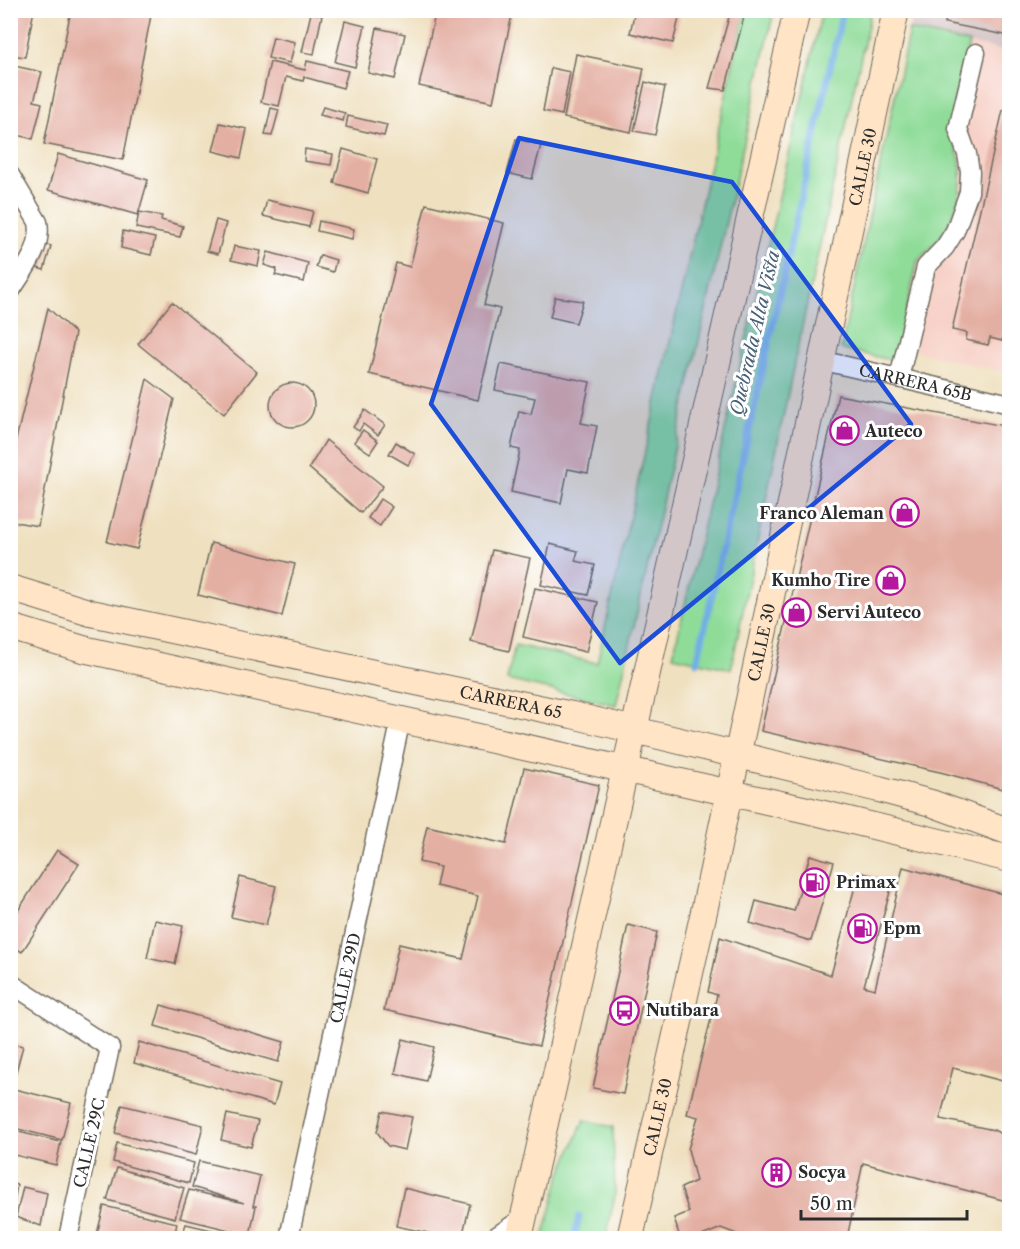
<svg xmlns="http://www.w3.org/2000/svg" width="1020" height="1249" font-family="'Libre Caslon Text',serif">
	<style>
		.built { fill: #f7d1c7 }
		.industrial { fill: #d2bfc0 }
		.green { fill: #8fdc99; stroke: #5d8462; stroke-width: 1.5 }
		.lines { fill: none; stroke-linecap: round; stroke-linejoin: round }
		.stream { stroke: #72afe4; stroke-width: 7 }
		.building { fill: #e4afa3 }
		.street-casing { stroke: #706a5f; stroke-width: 21 }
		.secondary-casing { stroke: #706a5f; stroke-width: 28 }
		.street { stroke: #fff; stroke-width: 18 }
		.secondary { stroke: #ffe4c6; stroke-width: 26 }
		.marked { fill: #1d4ed8; fill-opacity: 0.2; stroke: #1d4ed8; stroke-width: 4.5; stroke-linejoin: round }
		.labels { text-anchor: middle; stroke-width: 6; stroke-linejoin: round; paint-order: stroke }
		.street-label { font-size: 16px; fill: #2b2b2b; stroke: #fff }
		.poi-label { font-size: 16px; font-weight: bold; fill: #2b2b2b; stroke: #fff; text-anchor: start }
		.water-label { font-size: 18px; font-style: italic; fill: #476075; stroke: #fff }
	</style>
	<rect width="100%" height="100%" fill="#fff"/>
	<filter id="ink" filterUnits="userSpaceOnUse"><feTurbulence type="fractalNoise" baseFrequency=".0167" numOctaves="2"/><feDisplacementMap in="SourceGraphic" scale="12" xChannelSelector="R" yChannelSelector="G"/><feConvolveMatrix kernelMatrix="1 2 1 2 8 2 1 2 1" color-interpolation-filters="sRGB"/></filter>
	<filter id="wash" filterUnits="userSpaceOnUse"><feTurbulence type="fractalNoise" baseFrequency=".008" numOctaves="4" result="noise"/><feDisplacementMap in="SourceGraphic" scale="24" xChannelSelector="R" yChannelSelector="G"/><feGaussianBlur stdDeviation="1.35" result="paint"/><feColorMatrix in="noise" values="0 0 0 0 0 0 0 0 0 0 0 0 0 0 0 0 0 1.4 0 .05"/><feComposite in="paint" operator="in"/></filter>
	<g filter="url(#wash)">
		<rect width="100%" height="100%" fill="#efe0bf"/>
		<polygon class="built" points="969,43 1009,52 1009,373 898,347 918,259 931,249 943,234 950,128"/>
		<polygon class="industrial" points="913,11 1009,11 1009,52 909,30"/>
		<g class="green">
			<polygon points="745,11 774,11 616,705 507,680 515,645 597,663"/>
			<polygon points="822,11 871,11 794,364 731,669 673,656"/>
			<path d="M909,30L969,43C963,70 954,98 951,125C950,137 958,150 960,161C966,200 948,236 918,260L895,361L841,349Z"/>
			<polygon points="584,1120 613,1127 615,1195 606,1238 543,1238 560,1176"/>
		</g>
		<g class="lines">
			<g class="stream">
				<polyline points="697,662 843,10"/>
				<polyline points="574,1238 579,1217"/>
			</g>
		</g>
		<g id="blocks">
			<g class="building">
				<polygon points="10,10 34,10 25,57 10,55"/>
				<polygon points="71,10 152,10 123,160 44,144"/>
				<polygon points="436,10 513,10 493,102 419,86"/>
				<polygon points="635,10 681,10 673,43 630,33"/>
				<polygon points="731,10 745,13 725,90 709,88"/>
				<polygon points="947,10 1010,10 1010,36 945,23"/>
				<polygon points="311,13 322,15 314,54 302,52"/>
				<polygon points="345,21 365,26 355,67 335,62"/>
				<polygon points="377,28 405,34 395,79 368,73"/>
				<polygon points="273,37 295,42 290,63 268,58"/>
				<polygon points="576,54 644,68 631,132 564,118"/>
				<polygon points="307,61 348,71 343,88 304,77 303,81 286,77 279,106 261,102 270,62 305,70"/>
				<polygon points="10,65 42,72 34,101 42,103 33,139 10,133 10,121 17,96 10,95"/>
				<polygon points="551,68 570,72 562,115 543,111"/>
				<polygon points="645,82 665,87 655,135 634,131"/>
				<polygon points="323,107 345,113 343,121 320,115"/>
				<polygon points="271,108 279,110 272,136 265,135"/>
				<polygon points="1003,110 1010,111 1010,310 1002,341 990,338 988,345 966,340 967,333 952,330"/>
				<polygon points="348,116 387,125 384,136 346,127"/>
				<polygon points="220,123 247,129 241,158 213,151"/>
				<polygon points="516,139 541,145 532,179 507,173"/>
				<polygon points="305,149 333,154 331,165 304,161"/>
				<polygon points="343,149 377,159 368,193 334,183"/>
				<polygon points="58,154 148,180 138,215 48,190"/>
				<polygon points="267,200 313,211 309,227 263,216"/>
				<polygon points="426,204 504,223 484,305 500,309 478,400 369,374 396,263 410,267"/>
				<polygon points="139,212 162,216 161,220 183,226 180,237 136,228"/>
				<polygon points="216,220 226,223 218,254 207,251"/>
				<polygon points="319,221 354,229 352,239 317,231"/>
				<polygon points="123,231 155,238 151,255 121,248"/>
				<polygon points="41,243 51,246 44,270 34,267"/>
				<polygon points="234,246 261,251 258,266 231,260"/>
				<polygon points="268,252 308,263 304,282 275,275 277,269 264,265"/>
				<polygon points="320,255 336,260 333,272 316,267"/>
				<polygon points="555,297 583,301 576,323 550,317"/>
				<polygon points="172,302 257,372 224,414 138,344"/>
				<polygon points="48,308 75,333 38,526 10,521 10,464"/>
				<polygon points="501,364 590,382 581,423 597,426 588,473 568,469 561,503 511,492 520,450 511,448 519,411 531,414 535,398 495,390"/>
				<polygon points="147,379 174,399 137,549 107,542"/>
				<circle cx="292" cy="405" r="22"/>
				<polygon points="838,395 1010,427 1010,791 944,773 761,731"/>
				<polygon points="365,410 385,425 378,435 363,424 359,431 353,427"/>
				<polygon points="363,430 378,441 370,453 354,442"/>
				<polygon points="326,440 383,486 361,513 309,468"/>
				<polygon points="396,442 415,454 408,465 389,454"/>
				<polygon points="380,499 392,507 380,526 368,518"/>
				<polygon points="211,543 295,564 282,616 198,595"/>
				<polygon points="550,544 578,551 575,561 595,565 588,595 541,585"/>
				<polygon points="492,550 530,558 509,651 471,642"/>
				<polygon points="535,588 598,602 586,652 523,637"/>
				<polygon points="524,768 599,785 539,1046 384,1010 399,944 463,959 478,896 436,886 440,867 419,862 427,826 506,844"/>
				<polygon points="57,850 79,864 22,952 10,945 10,923"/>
				<polygon points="810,855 834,862 811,941 750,923 756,901 794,911"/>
				<polygon points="903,867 1010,896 1010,1083 953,1068 940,1119 994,1130 1001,1134 1010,1125 1010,1202 863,1163 847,1238 741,1238 742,1236 721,1228 697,1238 680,1238 674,1218 689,1212 681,1188 696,1181 688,1149 698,1117 687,1114 717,995 708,992 720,937 831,975 859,872 893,881 864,986 875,989"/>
				<polygon points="240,877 276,886 266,925 231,917"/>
				<polygon points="155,920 183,926 175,964 147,958"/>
				<polygon points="628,925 657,932 623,1094 593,1088"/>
				<polygon points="161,1005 284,1042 278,1062 155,1026"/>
				<polygon points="403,1039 434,1047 426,1081 395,1073"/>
				<polygon points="139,1042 280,1084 274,1105 134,1063"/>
				<polygon points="10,1043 23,1046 14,1079 10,1079"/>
				<polygon points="10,1088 71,1103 62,1140 10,1127"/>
				<polygon points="122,1105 203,1125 196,1155 115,1133"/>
				<polygon points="382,1111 412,1117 405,1150 388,1146 377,1132"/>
				<polygon points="227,1114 258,1121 251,1147 221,1140"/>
				<polygon points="10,1130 61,1142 56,1165 10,1154"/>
				<polygon points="117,1143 194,1163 189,1183 113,1162"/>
				<polygon points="199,1161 260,1176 253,1206 256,1206 250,1235 180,1218 189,1190 244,1203 192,1187"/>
				<polygon points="117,1168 184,1188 175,1218 107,1200"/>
				<polygon points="10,1184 17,1185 12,1215 10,1215"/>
				<polygon points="23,1187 47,1193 41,1226 16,1217"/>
				<polygon points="404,1188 470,1204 462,1238 451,1238 396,1226"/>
				<polygon points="104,1206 177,1223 174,1238 96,1238"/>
				<polygon points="186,1224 246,1238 181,1238"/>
			</g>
		</g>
	</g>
	<g filter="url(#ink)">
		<use href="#blocks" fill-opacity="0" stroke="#706a5f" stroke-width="1.5"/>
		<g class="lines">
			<defs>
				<g id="street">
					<path d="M10,175L38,222C43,248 23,271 10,292"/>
					<path id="s1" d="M820,360L1010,404"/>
					<polyline points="899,378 926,267 945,247 955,231 969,192 970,172 967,154 958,129 976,53"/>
					<polyline points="10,983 110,1048 68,1238"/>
					<path id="s2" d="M289,1238L401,719"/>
					<polyline points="494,1238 523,1218"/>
				</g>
				<g id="secondary">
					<path id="s3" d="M10,588L91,613L572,715L879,789L931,803L1010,832"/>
					<polyline points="10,627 83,649 807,810 1010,859"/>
					<polyline points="519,1238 797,10"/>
					<path id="s4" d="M630,1238L705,907L896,10"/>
				</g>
			</defs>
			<use href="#street" class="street-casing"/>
			<use href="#secondary" class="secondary-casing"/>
			<use href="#street" class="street"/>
			<use href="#secondary" class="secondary"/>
		</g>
	</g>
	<path class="marked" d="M519,138L732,182L911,424L620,663L431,404Z"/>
	<defs>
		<symbol id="shop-ring" viewBox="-11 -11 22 22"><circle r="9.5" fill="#fff" stroke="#b5179e" stroke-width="1.5"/><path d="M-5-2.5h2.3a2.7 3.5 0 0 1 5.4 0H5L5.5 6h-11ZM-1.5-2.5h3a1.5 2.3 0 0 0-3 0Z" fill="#b5179e"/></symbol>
		<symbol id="fuel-ring" viewBox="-11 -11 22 22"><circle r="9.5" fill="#fff" stroke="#b5179e" stroke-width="1.5"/><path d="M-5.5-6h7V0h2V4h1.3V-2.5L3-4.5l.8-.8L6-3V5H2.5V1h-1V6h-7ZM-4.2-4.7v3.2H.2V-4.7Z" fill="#b5179e"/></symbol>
		<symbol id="bus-ring" viewBox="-11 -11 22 22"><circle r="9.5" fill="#fff" stroke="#b5179e" stroke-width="1.5"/><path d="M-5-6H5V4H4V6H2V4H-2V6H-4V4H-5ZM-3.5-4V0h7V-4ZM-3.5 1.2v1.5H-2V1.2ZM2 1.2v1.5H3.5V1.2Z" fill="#b5179e"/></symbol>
		<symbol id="building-ring" viewBox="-11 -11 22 22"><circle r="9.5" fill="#fff" stroke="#b5179e" stroke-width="1.5"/><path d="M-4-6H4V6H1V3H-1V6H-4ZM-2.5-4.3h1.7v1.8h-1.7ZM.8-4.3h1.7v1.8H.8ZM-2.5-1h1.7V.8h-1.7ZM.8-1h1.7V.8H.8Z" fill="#b5179e"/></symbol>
	</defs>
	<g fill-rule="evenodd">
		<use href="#shop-ring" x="828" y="414" width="33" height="33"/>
		<use href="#shop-ring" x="888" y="496" width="33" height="33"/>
		<use href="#shop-ring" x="874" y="564" width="33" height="33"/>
		<use href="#shop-ring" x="780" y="596" width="33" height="33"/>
		<use href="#fuel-ring" x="798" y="866" width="33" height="33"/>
		<use href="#fuel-ring" x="846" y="912" width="33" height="33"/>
		<use href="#bus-ring" x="608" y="994" width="33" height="33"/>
		<use href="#building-ring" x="760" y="1156" width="33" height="33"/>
	</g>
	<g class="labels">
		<g class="street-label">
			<text dy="6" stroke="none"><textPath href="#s4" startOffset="1096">CALLE 30</textPath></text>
			<text dy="6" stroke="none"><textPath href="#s1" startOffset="98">CARRERA 65B</textPath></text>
			<text dy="6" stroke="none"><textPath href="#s4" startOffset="610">CALLE 30</textPath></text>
			<text dy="6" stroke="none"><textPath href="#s3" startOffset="514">CARRERA 65</textPath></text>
			<text dy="6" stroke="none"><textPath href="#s2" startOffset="266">CALLE 29D</textPath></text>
			<text dy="6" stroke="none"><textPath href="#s4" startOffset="124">CALLE 30</textPath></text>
			<text transform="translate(89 1143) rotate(-77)" y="6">CALLE 29C</text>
		</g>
		<g class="poi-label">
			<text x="865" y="437">Auteco</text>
			<text x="884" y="519" text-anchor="end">Franco Aleman</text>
			<text x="870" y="586" text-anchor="end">Kumho Tire</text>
			<text x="817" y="618">Servi Auteco</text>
			<text x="836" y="888">Primax</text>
			<text x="883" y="934">Epm</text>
			<text x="646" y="1016">Nutibara</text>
			<text x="798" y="1178">Socya</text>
		</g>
		<g class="water-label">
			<text transform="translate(755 333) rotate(-77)" y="6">Quebrada Alta Vista</text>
		</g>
	</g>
	<rect width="1020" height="1249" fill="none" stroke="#fff" stroke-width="36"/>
	<path d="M801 1210v9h166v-9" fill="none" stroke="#2b2b2b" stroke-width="3"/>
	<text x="810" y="1210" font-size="18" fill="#2b2b2b" stroke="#ffffff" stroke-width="4.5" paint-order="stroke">50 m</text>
</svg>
